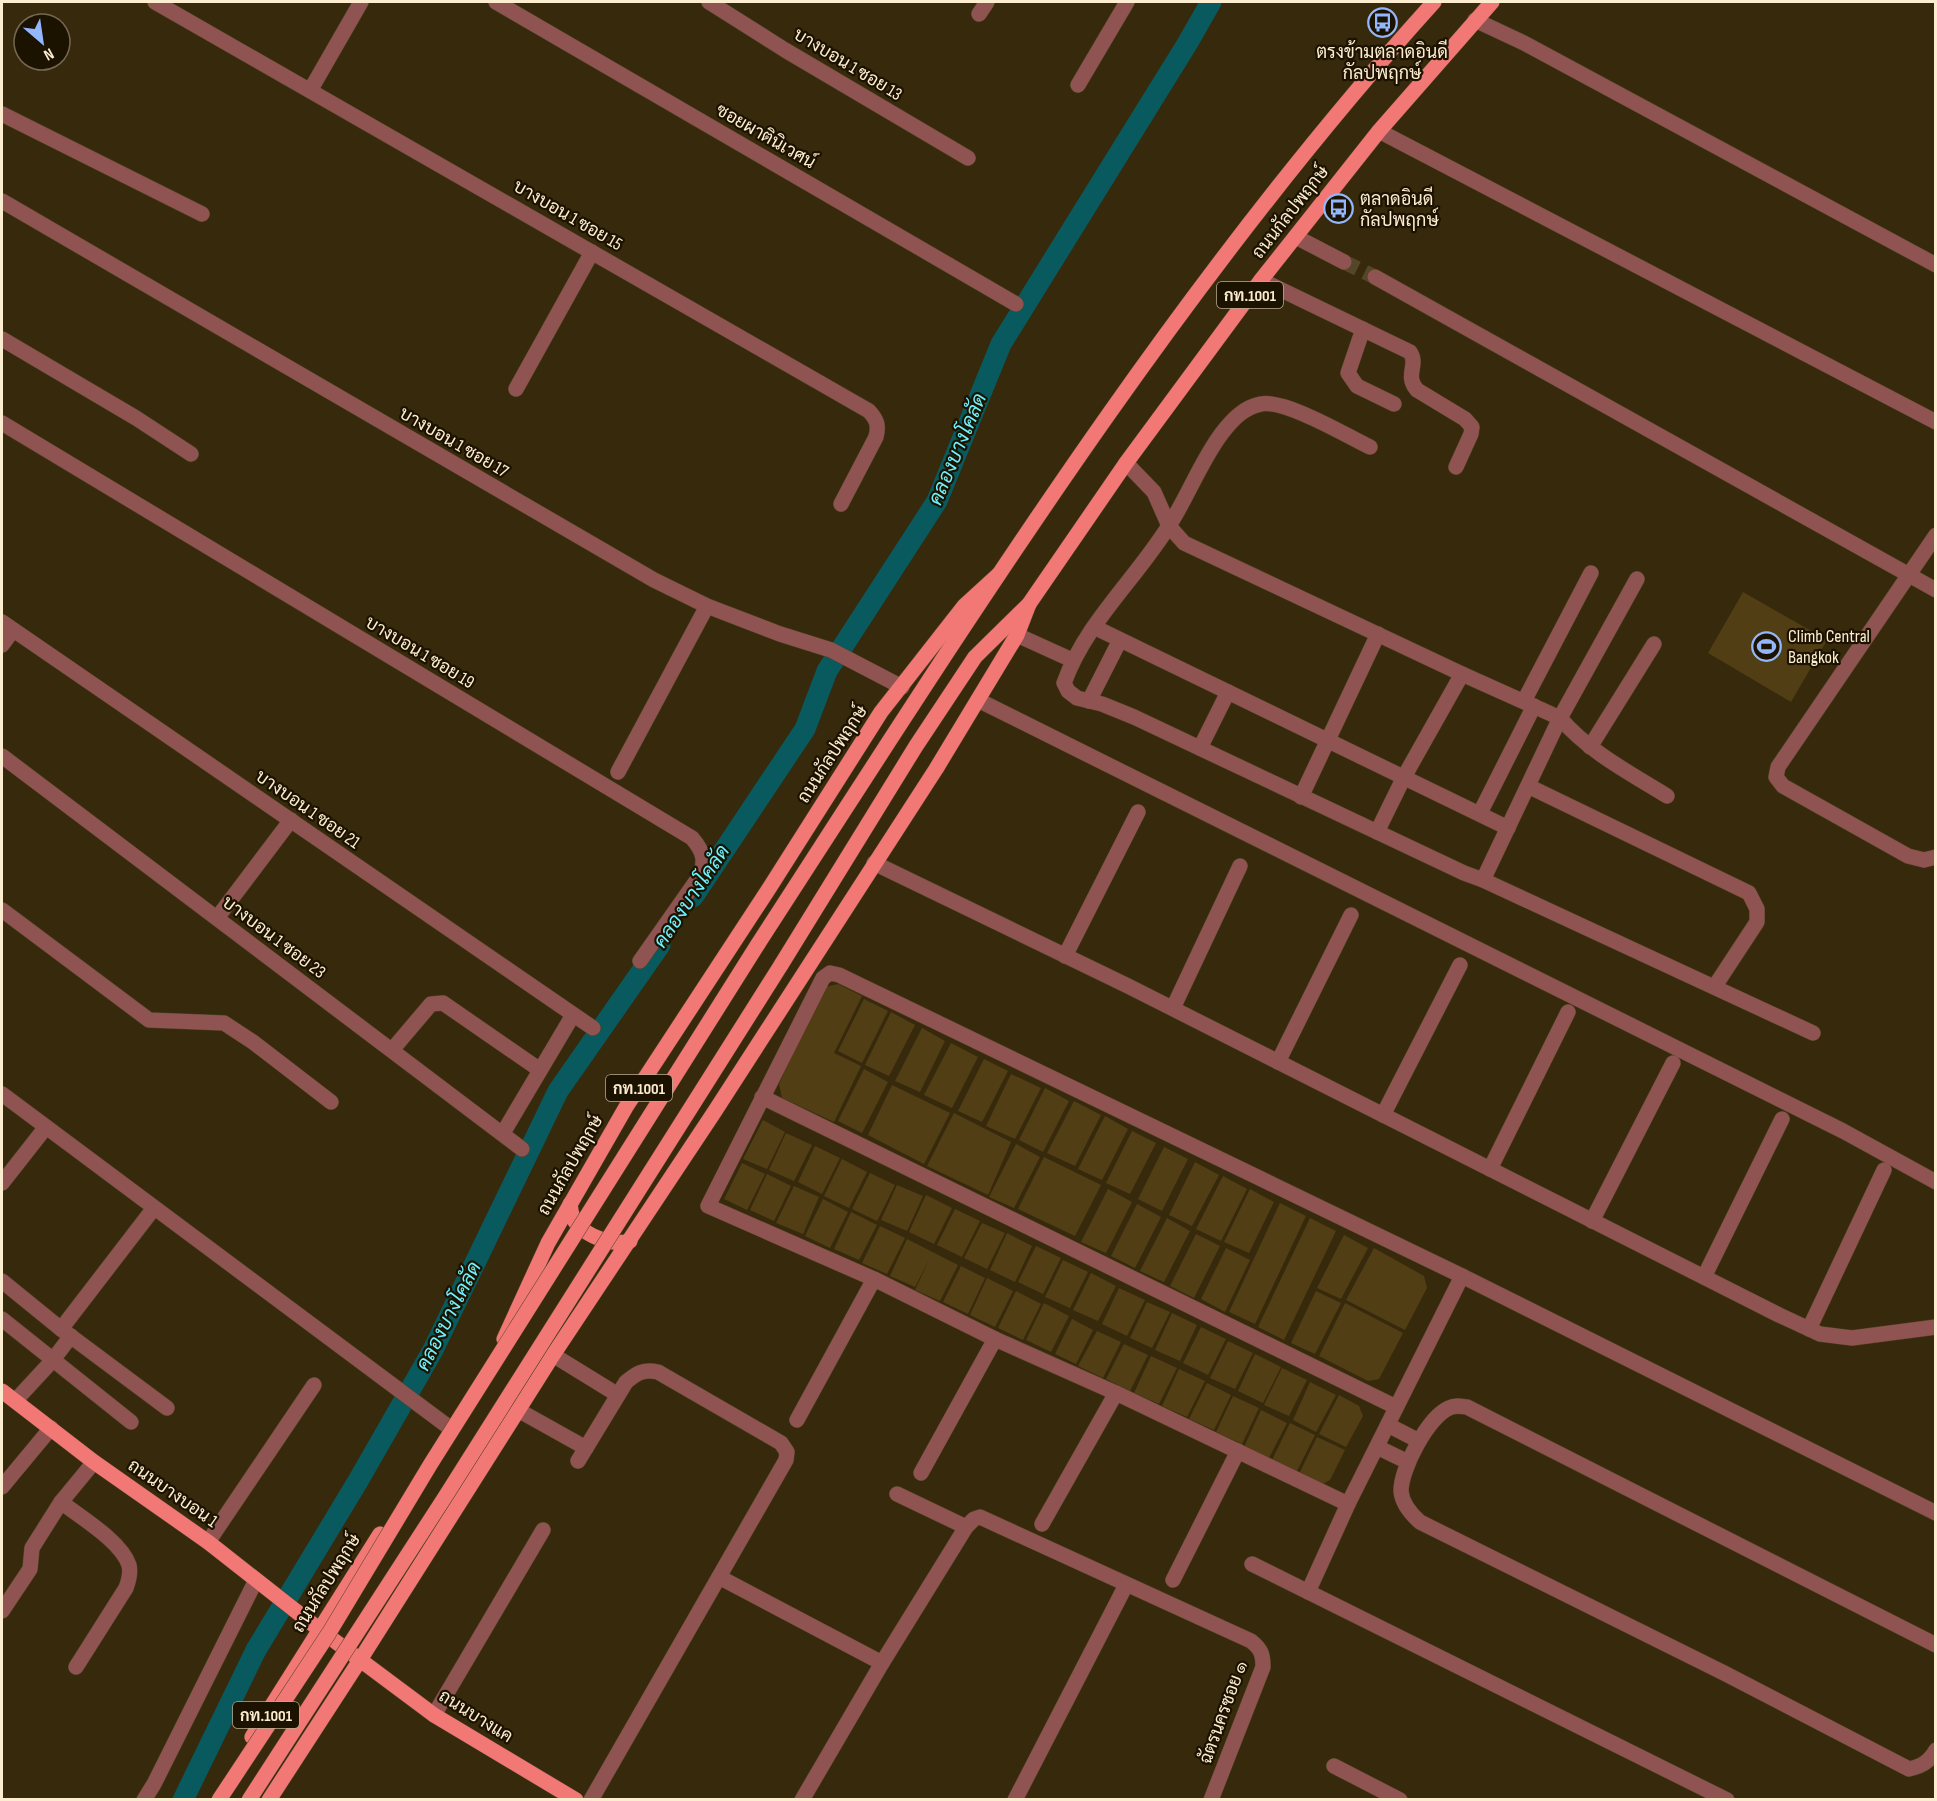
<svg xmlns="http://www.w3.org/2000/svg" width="1937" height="1801" font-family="'Sofia Sans Condensed',Sarabun,sans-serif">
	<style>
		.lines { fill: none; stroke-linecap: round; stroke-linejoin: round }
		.canal { stroke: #085a5f; stroke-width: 21 }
		.building { fill: #523e14 }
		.minor-tunnel { stroke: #554629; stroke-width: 15; stroke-dasharray: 15 8; stroke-linecap: butt }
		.minor-casing { stroke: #534427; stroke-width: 16 }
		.major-casing { stroke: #534427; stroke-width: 16 }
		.minor { stroke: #8f5452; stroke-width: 15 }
		.major { stroke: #f27876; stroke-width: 15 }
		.major-bridge-casing { stroke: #534427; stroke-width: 16; stroke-linecap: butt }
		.major-bridge { stroke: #f27876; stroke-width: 15 }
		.labels { text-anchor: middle; stroke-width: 4.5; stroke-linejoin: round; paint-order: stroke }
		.shield { fill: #1c1200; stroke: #b9ab92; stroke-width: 1.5 }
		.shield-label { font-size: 16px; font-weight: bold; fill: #fcecd0 }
		.poi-label { font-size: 18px; fill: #fcecd0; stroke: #1c1200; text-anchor: start }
		.street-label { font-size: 18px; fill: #fcecd0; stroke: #1c1200 }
		.water-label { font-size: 20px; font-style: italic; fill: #6ef3fe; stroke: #1c1200 }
	</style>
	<rect width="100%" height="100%" fill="#37290b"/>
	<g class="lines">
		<g class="canal">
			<polyline points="693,897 805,729 827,671 937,501 1001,344 1187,44 1211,2"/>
			<polyline points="183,1800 256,1650 358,1481 433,1350 558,1091 660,945"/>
		</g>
	</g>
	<g class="building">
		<polygon points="1743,592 1827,640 1791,702 1708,653"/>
		<polygon points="838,984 862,996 834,1053 861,1066 834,1122 782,1098 779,1084 825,987"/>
		<polygon points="864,999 888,1011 862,1063 838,1051"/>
		<polygon points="891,1012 915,1025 889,1076 865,1065"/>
		<polygon points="922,1028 945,1041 920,1092 895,1081"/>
		<polygon points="951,1043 978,1057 952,1108 924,1095"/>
		<polygon points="984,1059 1008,1071 982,1122 958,1111"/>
		<polygon points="864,1069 888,1082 862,1133 838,1121"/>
		<polygon points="1011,1074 1041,1088 1015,1139 986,1126"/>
		<polygon points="892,1085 950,1113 924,1164 868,1135"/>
		<polygon points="1045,1088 1069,1101 1043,1152 1019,1140"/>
		<polygon points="1074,1101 1101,1115 1075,1166 1047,1153"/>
		<polygon points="954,1113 1011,1142 988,1195 927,1166"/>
		<polygon points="1105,1116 1128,1129 1102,1180 1078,1169"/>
		<polygon points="763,1120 785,1132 767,1169 743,1159"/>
		<polygon points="1132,1131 1156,1143 1130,1194 1106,1183"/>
		<polygon points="786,1133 812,1145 794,1181 769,1170"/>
		<polygon points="1016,1144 1040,1157 1014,1208 989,1197"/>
		<polygon points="815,1146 840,1158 822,1194 798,1182"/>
		<polygon points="1164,1147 1188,1159 1162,1211 1138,1199"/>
		<polygon points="1044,1157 1101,1185 1075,1236 1018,1209"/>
		<polygon points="842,1159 867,1172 849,1208 824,1196"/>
		<polygon points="1195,1162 1219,1175 1192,1226 1169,1215"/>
		<polygon points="742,1163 765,1174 747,1210 724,1199"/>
		<polygon points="870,1173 895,1185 877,1221 852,1209"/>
		<polygon points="767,1174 791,1186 774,1221 750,1210"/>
		<polygon points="1223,1176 1247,1189 1221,1241 1196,1229"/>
		<polygon points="897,1185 923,1196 907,1231 881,1220"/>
		<polygon points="794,1186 819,1197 803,1234 776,1223"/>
		<polygon points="1108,1189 1132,1202 1106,1253 1081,1242"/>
		<polygon points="1250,1189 1274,1202 1249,1253 1224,1242"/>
		<polygon points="926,1195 952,1208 934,1244 909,1232"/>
		<polygon points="823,1199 848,1212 830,1248 805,1236"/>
		<polygon points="1280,1203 1306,1216 1255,1324 1229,1312"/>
		<polygon points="1137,1204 1161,1217 1135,1268 1111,1256"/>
		<polygon points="955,1209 980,1221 962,1257 937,1245"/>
		<polygon points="851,1212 877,1225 859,1260 834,1249"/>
		<polygon points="1167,1218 1190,1231 1164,1282 1140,1271"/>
		<polygon points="1310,1218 1336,1231 1284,1340 1258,1327"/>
		<polygon points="982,1223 1005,1233 987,1269 964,1258"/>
		<polygon points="880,1226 905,1238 887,1274 862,1263"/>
		<polygon points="1007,1233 1032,1246 1015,1282 990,1270"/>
		<polygon points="1196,1234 1220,1246 1194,1298 1170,1286"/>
		<polygon points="1344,1235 1368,1248 1341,1299 1317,1288"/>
		<polygon points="907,1239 958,1265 940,1301 915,1290 930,1258 915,1287 890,1276"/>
		<polygon points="1036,1246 1061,1258 1043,1294 1018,1282"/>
		<polygon points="1226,1248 1250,1260 1225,1312 1201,1299"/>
		<polygon points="1374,1248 1424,1276 1427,1288 1405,1330 1346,1300"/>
		<polygon points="1063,1260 1088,1272 1070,1308 1045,1297"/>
		<polygon points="961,1266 985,1278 968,1314 943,1302"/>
		<polygon points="1091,1273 1116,1286 1098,1321 1073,1310"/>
		<polygon points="987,1278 1013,1291 995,1327 970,1315"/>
		<polygon points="1119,1288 1145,1300 1127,1336 1102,1324"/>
		<polygon points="1016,1291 1041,1304 1023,1340 998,1328"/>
		<polygon points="1316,1291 1341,1303 1315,1354 1291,1343"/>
		<polygon points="1147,1302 1170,1312 1152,1348 1130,1338"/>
		<polygon points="1044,1303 1069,1316 1051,1352 1026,1340"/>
		<polygon points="1345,1303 1403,1333 1379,1379 1368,1381 1319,1356"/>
		<polygon points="1172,1313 1197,1325 1180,1361 1155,1350"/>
		<polygon points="1072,1319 1093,1330 1076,1364 1055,1354"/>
		<polygon points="1201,1327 1226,1339 1208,1375 1183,1363"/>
		<polygon points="1097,1331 1121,1342 1103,1378 1078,1366"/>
		<polygon points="1228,1341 1253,1353 1235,1389 1210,1378"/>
		<polygon points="1124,1344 1148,1355 1130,1391 1106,1379"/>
		<polygon points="1255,1354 1281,1367 1263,1403 1238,1391"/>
		<polygon points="1151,1356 1177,1368 1159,1404 1134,1393"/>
		<polygon points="1282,1368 1307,1380 1289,1416 1264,1405"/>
		<polygon points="1179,1369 1205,1381 1187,1417 1162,1406"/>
		<polygon points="1310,1382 1336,1395 1316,1432 1293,1420"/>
		<polygon points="1207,1383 1231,1395 1214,1430 1189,1419"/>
		<polygon points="1339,1395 1359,1406 1363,1416 1346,1447 1319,1434"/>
		<polygon points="1233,1396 1259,1408 1242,1444 1216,1432"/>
		<polygon points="1261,1410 1287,1423 1269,1458 1244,1447"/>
		<polygon points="1290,1423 1315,1435 1297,1471 1272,1460"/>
		<polygon points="1317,1437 1345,1450 1330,1480 1321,1485 1299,1474"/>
	</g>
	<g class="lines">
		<polyline class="minor-tunnel" points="1344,262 1375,277"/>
		<defs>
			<g id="minor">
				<path d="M155,2L869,411C877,420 879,425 876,437L841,504"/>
				<polyline points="496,2 1016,304"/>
				<polyline points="709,2 785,50 968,158"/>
				<polyline points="979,14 987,2"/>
				<polyline points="1475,20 1524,43 1936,265"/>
				<polyline points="1078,85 1127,2"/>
				<polyline points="311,89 361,2"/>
				<polyline points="2,114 202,214"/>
				<polyline points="1379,131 1936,422"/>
				<polyline points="2,201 654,580 707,606 780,634 831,650 902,687"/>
				<polyline points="1296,237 1344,262"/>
				<polyline points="1375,277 1936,590"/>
				<path d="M1261,280L1410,352C1419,365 1404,375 1417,390L1465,419L1472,427L1471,434L1456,467"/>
				<polyline points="1363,329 1348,373 1357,386 1394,404"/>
				<polyline points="2,339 136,418 191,454"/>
				<polyline points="516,389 592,252"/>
				<path d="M2,423L692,838C704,852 706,861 699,877L640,961"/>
				<path d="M1370,447C1347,436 1285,399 1261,404C1244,407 1232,420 1222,433C1202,459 1188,496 1170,524C1137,578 1086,622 1064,683L1068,691L1077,698L1102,704L1134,717L1464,873L1483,880"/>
				<path d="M1126,463L1154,492L1169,526L1184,543L1462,674L1560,718C1589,752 1630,773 1667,796"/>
				<polyline points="1936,535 1778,767 1776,777 1783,786 1908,856 1924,860 1936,857"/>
				<polyline points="1637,579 1560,718 1483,880 1813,1033"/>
				<polyline points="2,622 593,1028"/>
				<polyline points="1094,627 1508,828"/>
				<polyline points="1017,635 1072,660"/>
				<polyline points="2,645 13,630"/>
				<polyline points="978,700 1843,1131 1936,1182"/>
				<polyline points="1089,701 1120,640"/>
				<polyline points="1524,701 1591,573"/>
				<polyline points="1590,747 1654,644"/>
				<polyline points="1200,748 1228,692"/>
				<polyline points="2,756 522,1149"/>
				<polyline points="618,772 707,606"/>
				<polyline points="1528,786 1749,893 1757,909 1757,922 1715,986"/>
				<polyline points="1301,797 1378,634"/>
				<polyline points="1480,813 1534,706"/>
				<polyline points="1377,832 1404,777 1462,674"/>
				<polyline points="874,863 1128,986 1779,1315 1820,1334 1852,1338 1936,1327"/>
				<polyline points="2,910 149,1020 224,1023 253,1042 331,1102"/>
				<polyline points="217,918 291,820"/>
				<polyline points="1065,956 1138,812"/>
				<polyline points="1173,1008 1240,866"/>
				<polyline points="392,1050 431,1004 443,1003 540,1070"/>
				<polyline points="1278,1062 1351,915"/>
				<polyline points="2,1094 450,1428"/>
				<polyline points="762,1097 1396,1407"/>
				<polyline points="1383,1115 1460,965"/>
				<polyline points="503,1133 573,1015"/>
				<polyline points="1490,1169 1568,1012"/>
				<polyline points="2,1183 46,1127"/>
				<polyline points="1592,1221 1673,1063"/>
				<polyline points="1704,1277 1782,1119"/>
				<polyline points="2,1281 61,1329 167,1408"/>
				<polyline points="2,1319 131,1422"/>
				<polyline points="61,1329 154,1208"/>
				<polyline points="1809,1329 1884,1170"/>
				<polyline points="553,1355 618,1395"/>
				<polyline points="15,1401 52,1361 71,1336"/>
				<polyline points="518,1410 586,1448"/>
				<polyline points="797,1420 874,1279"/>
				<polyline points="1388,1425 1419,1441"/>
				<polyline points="1377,1447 1408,1462"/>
				<path d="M578,1461L626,1382C637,1373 643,1369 658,1372L781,1443L787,1452L786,1460L591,1800"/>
				<polyline points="921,1473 995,1339"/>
				<polyline points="2,1487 51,1428"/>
				<polyline points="897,1494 966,1527"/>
				<path d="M61,1502C80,1517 121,1541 129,1565C131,1573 129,1580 126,1588L76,1667"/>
				<polyline points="1348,1504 1116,1393 995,1339 874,1279 708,1206 823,978 830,973 839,975 1462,1276 1936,1513"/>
				<polyline points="1042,1524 1116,1393"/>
				<polyline points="208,1542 314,1385"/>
				<polyline points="1252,1564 1727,1800"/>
				<polyline points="719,1577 882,1663"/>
				<polyline points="1173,1580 1238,1451"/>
				<polyline points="1308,1592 1348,1504 1462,1276"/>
				<polyline points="2,1611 30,1569 32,1548 61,1502 94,1462"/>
				<path d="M1936,1645L1467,1407C1460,1406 1455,1405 1449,1408C1428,1417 1401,1469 1401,1491C1402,1504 1411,1514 1420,1522L1724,1673L1909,1769C1922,1766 1929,1762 1936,1750"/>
				<polyline points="434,1715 543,1530"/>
				<polyline points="1334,1766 1400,1800"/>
				<polyline points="144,1800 154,1784 256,1580"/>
				<path d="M802,1800L882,1663L966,1527L974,1519L980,1517L1251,1641C1261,1649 1263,1654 1263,1667L1211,1800"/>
				<polyline points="1015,1800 1126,1585"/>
			</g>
			<g id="major">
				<path d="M758,944C968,620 1174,289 1434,2"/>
				<polyline points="781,965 916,746 975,657 1029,604 1126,463 1261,280 1379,131 1492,2"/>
				<path d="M570,1204C571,1210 571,1217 576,1223C588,1237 612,1246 630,1241"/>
				<polyline points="504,1339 548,1243 626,1107 770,887 881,712 964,606 999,574"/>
				<polyline points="2,1391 94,1462 208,1542 320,1630 434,1715 576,1800"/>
				<polyline points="252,1737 380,1534"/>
				<polyline points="269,1800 360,1660 553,1355 715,1111 936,769 1017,635 1029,604"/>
			</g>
		</defs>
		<use href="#minor" class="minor-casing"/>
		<use href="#major" class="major-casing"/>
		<use href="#minor" class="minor"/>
		<use href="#major" class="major"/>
		<defs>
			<g id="major-bridge">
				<polyline points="219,1800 329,1633 430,1465 758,944"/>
				<polyline points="249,1800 445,1497 781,965"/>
			</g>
		</defs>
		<use href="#major-bridge" class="major-bridge-casing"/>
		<use href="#major-bridge" class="major-bridge"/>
	</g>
	<defs>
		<symbol id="bus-ring" viewBox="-11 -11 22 22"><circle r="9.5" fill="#1c1200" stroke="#92b7fd" stroke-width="1.5"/><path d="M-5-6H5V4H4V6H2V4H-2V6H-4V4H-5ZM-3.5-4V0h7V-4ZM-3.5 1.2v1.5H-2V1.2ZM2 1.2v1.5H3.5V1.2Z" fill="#92b7fd"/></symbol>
		<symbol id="stadium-ring" viewBox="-11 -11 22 22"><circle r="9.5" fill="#1c1200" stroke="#92b7fd" stroke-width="1.5"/><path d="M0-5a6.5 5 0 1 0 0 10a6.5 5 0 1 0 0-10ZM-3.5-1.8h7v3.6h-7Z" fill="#92b7fd"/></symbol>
	</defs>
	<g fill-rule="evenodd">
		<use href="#bus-ring" x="1366" y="6" width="33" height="33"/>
		<use href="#bus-ring" x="1322" y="192" width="33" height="33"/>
		<use href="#stadium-ring" x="1750" y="630" width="33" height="33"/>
	</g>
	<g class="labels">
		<g class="shield">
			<rect x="1217" y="282" width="66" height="26" rx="4.5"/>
			<rect x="606" y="1075" width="66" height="26" rx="4.5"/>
			<rect x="233" y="1702" width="66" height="26" rx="4.5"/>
		</g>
		<g class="shield-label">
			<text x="1250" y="301">กท.1001</text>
			<text x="639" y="1094">กท.1001</text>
			<text x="266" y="1721">กท.1001</text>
		</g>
		<g class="poi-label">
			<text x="1382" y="58" text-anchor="middle">ตรงข้ามตลาดอินดี<tspan x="1382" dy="21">กัลปพฤกษ์</tspan></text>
			<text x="1360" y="205">ตลาดอินดี<tspan x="1360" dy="21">กัลปพฤกษ์</tspan></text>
			<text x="1788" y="642">Climb Central<tspan x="1788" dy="21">Bangkok</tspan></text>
		</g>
		<g class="street-label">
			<text transform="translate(848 64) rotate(31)" y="6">บางบอน 1 ซอย 13</text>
			<text transform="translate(766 136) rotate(30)" y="6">ซอยผาตินิเวศน์</text>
			<text transform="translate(1290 212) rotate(-52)" y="6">ถนนกัลปพฤกษ์</text>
			<text transform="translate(568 215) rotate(30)" y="6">บางบอน 1 ซอย 15</text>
			<text transform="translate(454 442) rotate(30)" y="6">บางบอน 1 ซอย 17</text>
			<text transform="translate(420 652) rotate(31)" y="6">บางบอน 1 ซอย 19</text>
			<text transform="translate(832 754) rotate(-57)" y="6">ถนนกัลปพฤกษ์</text>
			<text transform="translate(308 809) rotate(35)" y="6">บางบอน 1 ซอย 21</text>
			<text transform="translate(274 937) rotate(37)" y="6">บางบอน 1 ซอย 23</text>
			<text transform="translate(570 1165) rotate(-60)" y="6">ถนนกัลปพฤกษ์</text>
			<text transform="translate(173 1493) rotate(35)" y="6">ถนนบางบอน 1</text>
			<text transform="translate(326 1583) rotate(-58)" y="6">ถนนกัลปพฤกษ์</text>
			<text transform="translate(1223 1712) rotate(-70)" y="6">ฉัตรนครซอย ๑</text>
			<text transform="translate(476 1716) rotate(32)" y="6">ถนนบางแค</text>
		</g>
		<g class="water-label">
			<text transform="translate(957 449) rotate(-67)" y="7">คลองบางโคลัด</text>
			<text transform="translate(691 896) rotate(-56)" y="7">คลองบางโคลัด</text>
			<text transform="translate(448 1316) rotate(-63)" y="7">คลองบางโคลัด</text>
		</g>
	</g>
	<rect width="1937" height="1801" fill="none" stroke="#fcecd0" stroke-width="6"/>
	<g transform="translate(42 42) rotate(151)"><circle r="28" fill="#1c1200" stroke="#766953" stroke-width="1.5"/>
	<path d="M0-4.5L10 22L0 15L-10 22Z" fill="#92b7fd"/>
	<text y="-9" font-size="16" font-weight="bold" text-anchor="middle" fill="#fcecd0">N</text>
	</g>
</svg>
